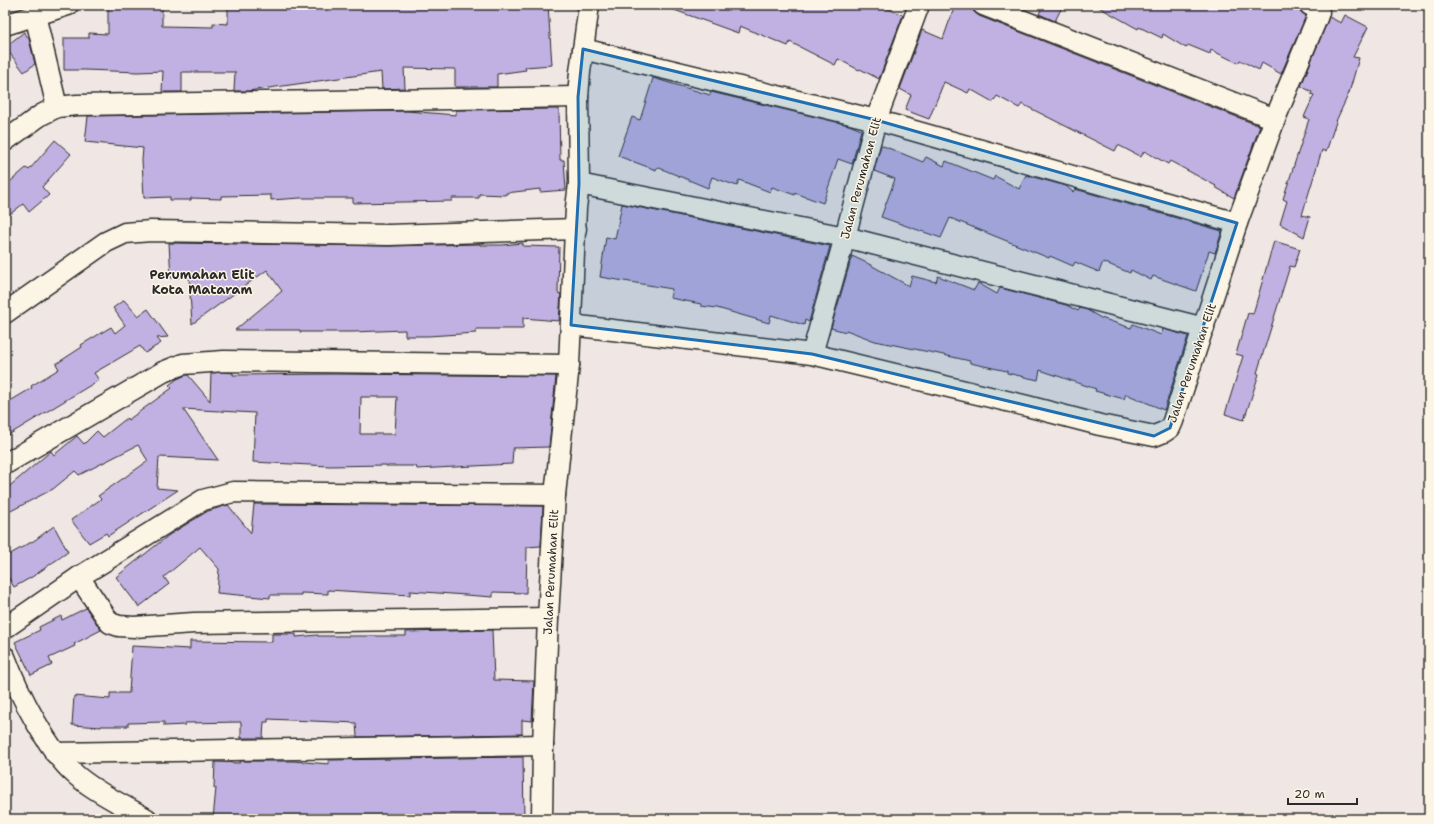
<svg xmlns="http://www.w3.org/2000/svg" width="1434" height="824" font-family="'Shantell Sans',sans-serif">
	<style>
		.building { fill: #c0b1e2; stroke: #2b2b2b; fill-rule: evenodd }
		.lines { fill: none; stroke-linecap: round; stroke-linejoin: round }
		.street-casing { stroke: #2b2b2b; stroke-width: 23 }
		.street { stroke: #fcf5e5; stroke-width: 20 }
		.marked { fill: #1f6fb2; fill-opacity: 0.2; stroke: #1f6fb2; stroke-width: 3; stroke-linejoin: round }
		.labels { text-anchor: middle; stroke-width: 3; stroke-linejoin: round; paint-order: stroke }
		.street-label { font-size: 12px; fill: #2b2b2b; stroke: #fcf5e5 }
		.neighbourhood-label { font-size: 13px; font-weight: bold; fill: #2b2b2b; stroke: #fcf5e5 }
	</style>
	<rect width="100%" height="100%" fill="#f0e7e4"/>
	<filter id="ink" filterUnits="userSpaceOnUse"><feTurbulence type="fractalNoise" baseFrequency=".025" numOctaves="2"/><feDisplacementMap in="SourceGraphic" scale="8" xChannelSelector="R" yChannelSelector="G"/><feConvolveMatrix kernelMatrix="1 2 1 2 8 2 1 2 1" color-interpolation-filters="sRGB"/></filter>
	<g filter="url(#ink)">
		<g class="building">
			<polygon points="108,5 162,5 162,26 213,27 213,23 228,24 228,5 548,5 552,65 525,67 526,70 497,74 497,87 455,87 455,69 404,68 405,88 382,89 381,72 248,91 234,91 235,72 182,72 182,92 162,92 163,71 138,72 85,70 64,70 64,38 89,38 89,33 108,34"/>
			<polygon points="667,5 878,5 903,15 879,79 860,69 859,70 838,59 835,65 790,42 788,46 740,26 738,33 666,7"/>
			<polygon points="955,5 966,5 972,8 974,12 979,16 1260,126 1234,198 1215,187 1216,186 1170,161 1168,164 1144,151 1141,157 1118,145 1115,151 1022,104 1019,108 997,96 993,102 970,89 968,93 944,82 929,119 905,110 911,95 900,89 922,30 943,39"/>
			<polygon points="1043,5 1063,5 1055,21 1039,14"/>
			<polygon points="1095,5 1299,5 1300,11 1306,16 1281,74 1262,63 1259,70 1240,60 1238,63 1211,50 1210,54 1188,45 1186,48 1163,34 1162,38 1139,27 1138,29"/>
			<polygon points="1345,15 1368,27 1353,57 1359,58 1349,93 1337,119 1326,152 1322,150 1302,215 1310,217 1304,237 1280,224 1287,201 1283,199 1309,119 1304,117 1314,95 1311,94 1312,92 1301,86 1329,17 1341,23"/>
			<polygon points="24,32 29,39 35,64 24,72 5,47"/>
			<polygon points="653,78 710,95 711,92 849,125 861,130 852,164 838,159 823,203 795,193 795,195 772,187 770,192 739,180 737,186 712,177 708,188 657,167 656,170 618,156 632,117 640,120"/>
			<polygon points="559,109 560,160 564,160 566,190 540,192 540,189 506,193 506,195 479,194 479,198 452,198 452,201 353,203 353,198 300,198 271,200 271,195 221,196 221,199 191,198 191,200 170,200 170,197 144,198 142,160 143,148 85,142 88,116 407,111 456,115 456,110"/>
			<polygon points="55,140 71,154 42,187 49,195 29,212 23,204 5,218 5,186 26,168 29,170"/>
			<polygon points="881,145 923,162 926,157 944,166 946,161 993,180 995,176 1019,189 1026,175 1066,186 1073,192 1075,189 1222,231 1215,253 1209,251 1196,291 1153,276 1151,280 1131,270 1130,273 1103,262 1099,272 1075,262 1073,266 1050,256 1049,258 950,218 941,238 881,217 895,179 874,171"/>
			<polygon points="622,204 830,246 809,322 805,320 804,325 771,315 769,323 717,308 701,306 701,304 670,298 672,289 600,277 606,237 615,239"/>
			<polygon points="1274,241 1300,249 1294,267 1290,266 1257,373 1259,374 1244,420 1225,414 1243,356 1236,354 1248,313 1253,314"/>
			<polygon points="169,243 389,246 480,244 480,245 502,245 523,243 523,246 559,247 558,293 561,294 559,321 523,318 523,329 476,329 476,333 428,336 405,336 405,330 353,332 300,332 300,330 235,330 282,291 267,270 192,324 189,277 171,278"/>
			<polygon points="852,256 867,263 909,286 912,276 936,282 938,276 974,290 978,283 997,294 1000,288 1066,305 1078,311 1080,308 1087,310 1101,318 1131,328 1133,324 1161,335 1163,329 1188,336 1164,410 1126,394 1124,399 1095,391 1096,389 1040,370 1038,380 1007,373 1007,371 970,363 970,361 939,354 875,341 846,330 846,332 831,328"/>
			<polygon points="124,300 138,316 148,309 168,337 157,338 161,343 145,353 140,346 94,373 99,380 5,437 5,404 32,388 31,386 59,369 56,364 82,347 81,345 111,327 115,333 125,325 113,308"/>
			<path d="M224,372L233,373V375L335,374L556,376L549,447L513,448L512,464L417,469L416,466H386V465L329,466L253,462L255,413L183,409L218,460L159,457L157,488L178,490L108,536L106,533L89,543L71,520L101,499L98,496L148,461L138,445L79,475L75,471L53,489L5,514V490L51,451L54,455L77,436L84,444L97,431L103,437L127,418L128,420L172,388L169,385L177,379L186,375H188L210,401L211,373ZM361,397H397L395,434H360Z"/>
			<polygon points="254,504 543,506 541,546 527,547 526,593 493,592 493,597 410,591 410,595 328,590 328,594 301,593 301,595 270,595 270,598 217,593 219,569 200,547 164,577 169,584 139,607 116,577 169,535 208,511 228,505 251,533"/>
			<polygon points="54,526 68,552 32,577 14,587 5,572 5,557 35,540"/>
			<polygon points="86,608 101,630 74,644 75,646 49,658 52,665 31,675 15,642 40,630 39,627 61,616 62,620"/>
			<polygon points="492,630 494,680 534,681 532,721 522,720 522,734 357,737 356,723 268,719 268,722 264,722 263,738 241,738 241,722 185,723 185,725 164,726 164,722 128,723 128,726 101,726 101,727 72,725 74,696 110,699 110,693 129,693 132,646 190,649 190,641 272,642 272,634 296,634 296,637 318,635 318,636 406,636 406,632"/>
			<polygon points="523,757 524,819 213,819 216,788 214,788 215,762 240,763 240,761 293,761 329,764 329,760"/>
		</g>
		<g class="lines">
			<defs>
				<g id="street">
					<polyline points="983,5 1275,119"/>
					<polyline points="35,15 57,107"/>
					<polyline points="5,25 68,5"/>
					<polyline points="583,49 876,120 1237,223"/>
					<polyline points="5,141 41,115 57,107 77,105 578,97"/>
					<polyline points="579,184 845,237 1204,328"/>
					<polyline points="5,313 106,242 125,233 151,231 389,235 576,229"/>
					<polyline points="571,325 812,354 1027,406 1100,425 1154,436 1164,432 1170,428 1173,421 1237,223 1275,119 1317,18 1319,12 1318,9 1310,5"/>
					<polyline points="812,354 845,237 876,120 919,5"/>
					<polyline points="5,464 163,372 183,364 224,361 569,365"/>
					<polyline points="79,577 110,623 119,626 134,627 194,623 548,618"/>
					<polyline points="5,628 79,577 203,500 233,492 555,495"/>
					<path d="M5,657C18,692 48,752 77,776C98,794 124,805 147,819"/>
					<polyline points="55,753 543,745"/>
					<polyline points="542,819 543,745 548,618 555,495 569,365 576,208 579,184 578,97 580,72 589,5"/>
				</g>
			</defs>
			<use href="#street" class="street-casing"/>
			<use href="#street" class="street"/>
		</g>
	</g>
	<path class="marked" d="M583,49L876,120L1237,223L1170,428L1154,436L812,354L571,325L579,184L578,97Z"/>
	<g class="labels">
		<g class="street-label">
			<text transform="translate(861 178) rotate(-75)" y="4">Jalan Perumahan Elit</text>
			<text transform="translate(1192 363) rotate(-71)" y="4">Jalan Perumahan Elit</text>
			<text transform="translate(551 572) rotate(-87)" y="4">Jalan Perumahan Elit</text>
		</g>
		<g class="neighbourhood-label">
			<text x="202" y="279">Perumahan Elit<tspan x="202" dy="15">Kota Mataram</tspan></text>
		</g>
	</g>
	<rect width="1434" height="824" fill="none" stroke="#fcf5e5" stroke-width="20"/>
	<rect x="10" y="10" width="1414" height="804" fill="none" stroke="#2b2b2b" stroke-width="1.5" filter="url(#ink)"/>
	<path d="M1288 798v6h69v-6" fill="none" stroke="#2b2b2b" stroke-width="2"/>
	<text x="1294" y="798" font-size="12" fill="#2b2b2b" stroke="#fcf5e5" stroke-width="3" paint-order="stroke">20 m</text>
</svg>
